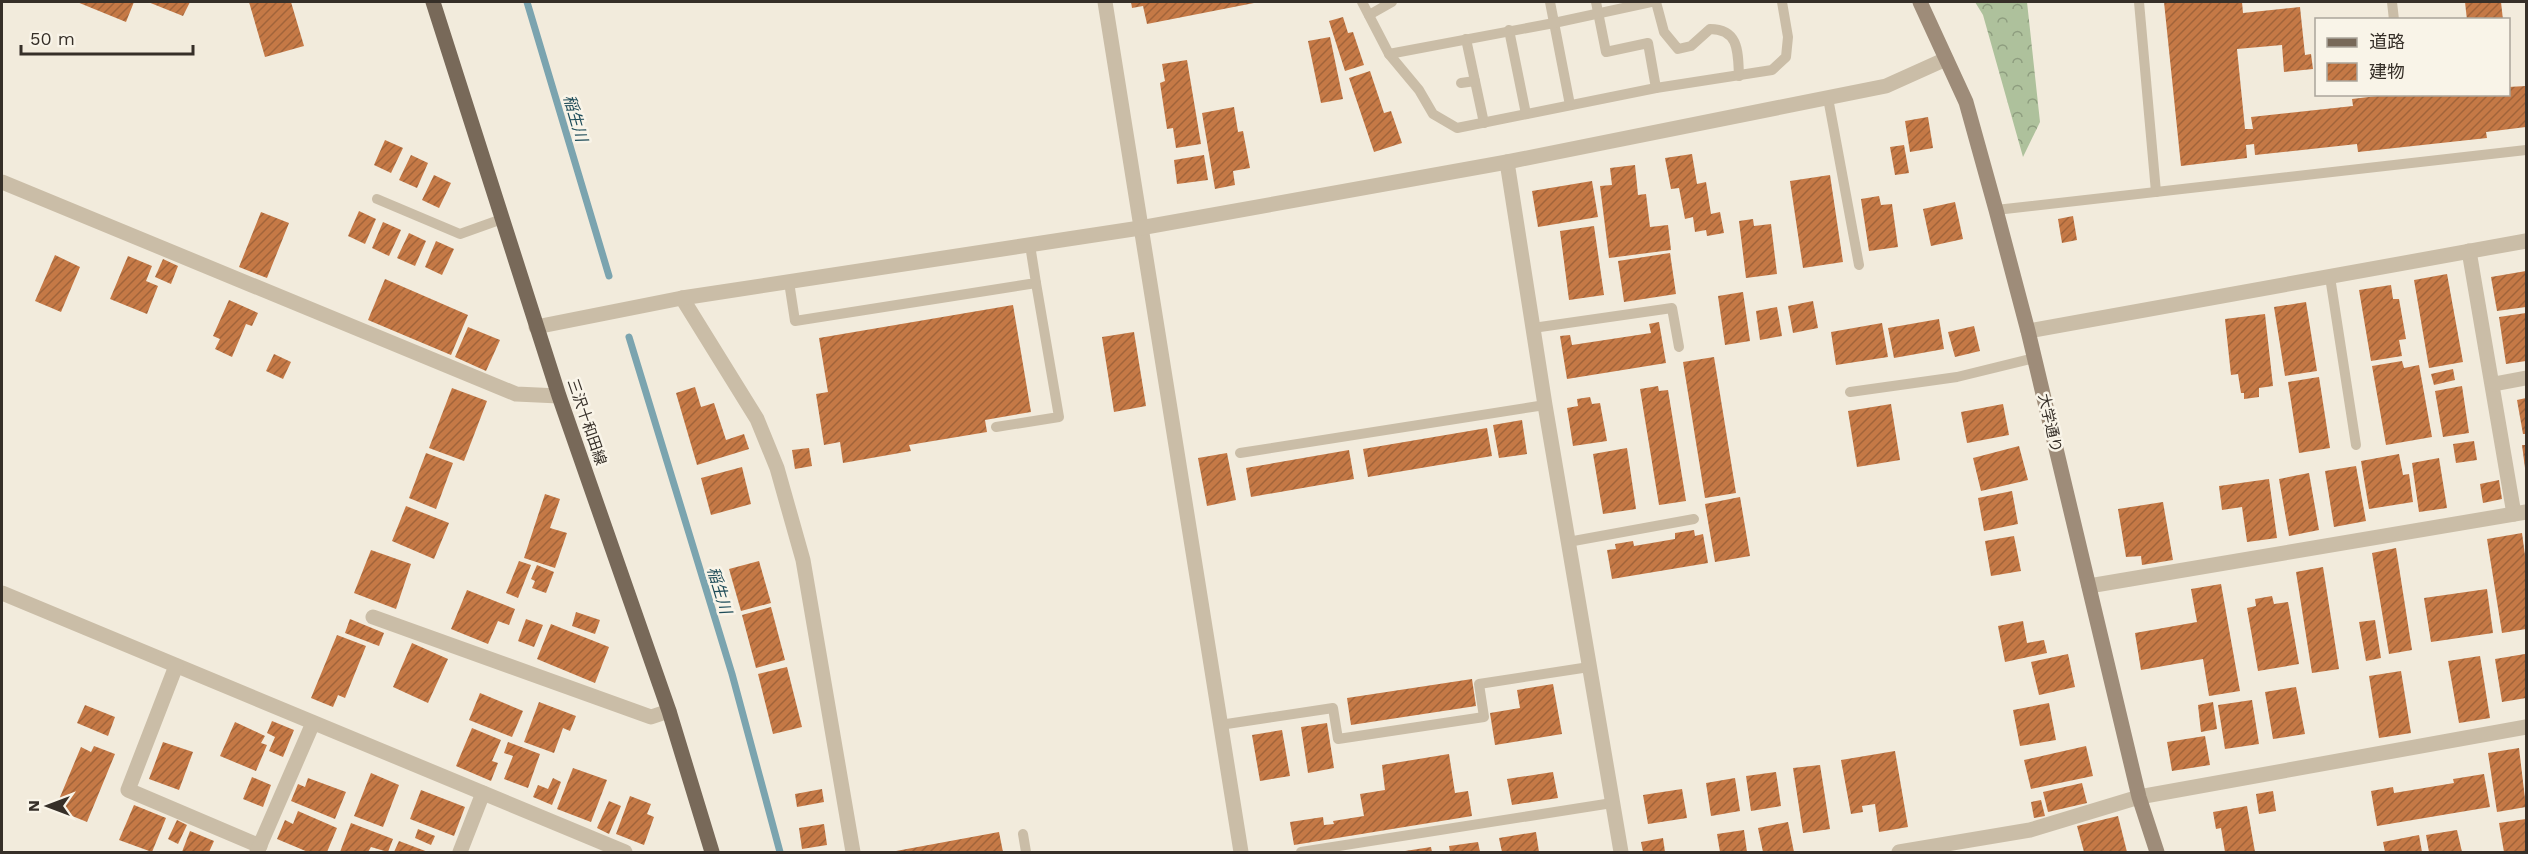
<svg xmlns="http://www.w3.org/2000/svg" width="2528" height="854" font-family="'Work Sans','Noto Sans JP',sans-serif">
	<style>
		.forest { fill: url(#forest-crowns) }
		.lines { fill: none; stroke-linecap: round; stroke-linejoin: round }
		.stream { stroke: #7ba4af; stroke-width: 7 }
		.building { fill: url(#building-hatch) }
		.lane { stroke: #cabda7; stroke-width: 10 }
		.street { stroke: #cabda7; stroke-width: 15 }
		.secondary { stroke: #9e8c79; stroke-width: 15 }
		.primary { stroke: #786959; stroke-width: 15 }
		.labels { text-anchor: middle; stroke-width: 5; stroke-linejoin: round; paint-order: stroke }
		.street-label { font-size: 15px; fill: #362f28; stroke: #f9f4e8 }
		.water-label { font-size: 16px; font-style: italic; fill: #1d4b58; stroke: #f9f4e8 }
	</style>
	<defs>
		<pattern id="forest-crowns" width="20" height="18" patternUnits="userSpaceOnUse" patternTransform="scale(1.5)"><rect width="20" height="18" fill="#aec19c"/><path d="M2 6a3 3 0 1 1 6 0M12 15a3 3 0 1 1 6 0" fill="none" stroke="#8e9d7f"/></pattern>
		<pattern id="building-hatch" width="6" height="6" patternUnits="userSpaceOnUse" patternTransform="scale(1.5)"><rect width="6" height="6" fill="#c57946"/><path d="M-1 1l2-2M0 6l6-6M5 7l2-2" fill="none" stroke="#a1643a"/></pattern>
	</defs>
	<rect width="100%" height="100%" fill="#f2ebdc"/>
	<polygon class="forest" points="1975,2 2027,2 2040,122 2023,157 1983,15"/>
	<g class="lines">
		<g class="stream">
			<polyline points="527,2 609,276"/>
			<polyline points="629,337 732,674 780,852"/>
		</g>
	</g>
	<g class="building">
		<polygon points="77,2 134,2 126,22"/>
		<polygon points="148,2 190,2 183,16"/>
		<polygon points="249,2 291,2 304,46 265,57"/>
		<polygon points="1131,2 1254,2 1254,3 1147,24 1143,6 1132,8"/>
		<polygon points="2164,2 2242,2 2243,13 2300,7 2305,55 2311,54 2313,69 2284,72 2282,45 2237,49 2245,129 2253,129 2251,117 2353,106 2352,99 2394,94 2508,94 2508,87 2526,86 2526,127 2486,132 2487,138 2358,152 2357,144 2255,155 2254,144 2246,145 2247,158 2181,166"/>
		<polygon points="2465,2 2501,2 2503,20 2467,20"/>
		<polygon points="1343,17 1348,33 1353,32 1364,65 1345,71 1329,21"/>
		<polygon points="1330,37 1343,99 1321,103 1308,41"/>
		<polygon points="1187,60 1201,144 1176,148 1173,128 1167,129 1160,83 1165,81 1162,64"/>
		<polygon points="1370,71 1384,113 1391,111 1402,143 1374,152 1349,78"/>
		<polygon points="1234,107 1238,132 1243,131 1250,168 1233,171 1235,185 1215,189 1202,113"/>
		<polygon points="1928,117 1933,148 1910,152 1905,121"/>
		<polygon points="385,140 403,148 391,173 374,165"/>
		<polygon points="1904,145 1909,173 1895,175 1890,147"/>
		<polygon points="1692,154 1697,184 1706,182 1711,214 1720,212 1724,233 1707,236 1706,230 1695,232 1693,217 1685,219 1679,188 1671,189 1665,158"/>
		<polygon points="411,155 428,163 417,188 399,180"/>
		<polygon points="1204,155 1208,180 1177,184 1174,160"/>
		<polygon points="1635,165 1638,195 1646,194 1650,227 1668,225 1671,250 1609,258 1600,186 1612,185 1610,168"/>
		<polygon points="434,175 451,183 439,208 422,200"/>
		<polygon points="1830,175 1843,262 1803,268 1790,181"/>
		<polygon points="1592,181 1598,217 1538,227 1532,191"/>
		<polygon points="1879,196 1881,205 1892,204 1898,247 1869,251 1861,199"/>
		<polygon points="1955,202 1963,239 1931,246 1923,209"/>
		<polygon points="359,211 376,219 365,244 348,236"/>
		<polygon points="261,212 289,223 267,278 239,267"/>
		<polygon points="2073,216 2077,240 2062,243 2058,219"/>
		<polygon points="1753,219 1754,226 1771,224 1777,274 1746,278 1739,221"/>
		<polygon points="383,222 401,230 389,256 372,248"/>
		<polygon points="1594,226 1604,295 1569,300 1560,231"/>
		<polygon points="409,233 426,241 415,266 397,258"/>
		<polygon points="436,241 454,249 442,275 425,267"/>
		<polygon points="1670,253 1676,294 1624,302 1618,261"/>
		<polygon points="55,255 80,267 61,312 35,301"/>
		<polygon points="128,256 152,266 146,281 158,286 147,314 110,299"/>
		<polygon points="163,259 178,266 171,284 155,277"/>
		<polygon points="2526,271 2526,307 2497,311 2491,277"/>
		<polygon points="2447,274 2463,362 2429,368 2414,280"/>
		<polygon points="385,279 468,315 451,355 368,320"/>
		<polygon points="2391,285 2393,299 2399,299 2406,339 2399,340 2402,356 2371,361 2359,290"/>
		<polygon points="1743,292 1750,341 1725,345 1718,296"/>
		<polygon points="229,300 258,313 252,326 246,324 232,357 215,349 220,339 213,336"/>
		<polygon points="1813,301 1818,328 1793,333 1788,306"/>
		<polygon points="2306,302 2317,371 2285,376 2274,307"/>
		<polygon points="1013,305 1031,412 985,420 987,432 909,445 911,451 843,463 840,442 824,445 816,394 828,392 819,338"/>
		<polygon points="1777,307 1782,336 1760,340 1756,311"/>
		<polygon points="2526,313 2526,361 2506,364 2499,317"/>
		<polygon points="2265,314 2273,386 2259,388 2259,397 2244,399 2244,393 2241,393 2238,374 2231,375 2225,319"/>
		<polygon points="1939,319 1944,349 1894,358 1888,328"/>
		<polygon points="1659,322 1666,363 1567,379 1560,336 1570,335 1572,345 1651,333 1649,324"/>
		<polygon points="1882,323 1888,357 1836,365 1831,332"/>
		<polygon points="1974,326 1980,351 1955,357 1948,332"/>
		<polygon points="468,327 500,340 486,371 455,357"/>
		<polygon points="1134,332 1146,406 1114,412 1102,337"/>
		<polygon points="274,354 291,362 283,379 266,371"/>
		<polygon points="1714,357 1736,493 1705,498 1683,362"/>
		<polygon points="2402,361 2404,368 2419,365 2432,437 2386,445 2372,366"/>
		<polygon points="2453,369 2455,380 2434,385 2431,374"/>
		<polygon points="2319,377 2330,448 2299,453 2288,382"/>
		<polygon points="1658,386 1659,391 1668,390 1686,501 1659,505 1640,389"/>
		<polygon points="2462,386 2469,433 2443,437 2435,391"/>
		<polygon points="695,387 701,407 714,403 726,440 744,434 749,449 697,465 676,393"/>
		<polygon points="452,388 487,401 464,461 429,448"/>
		<polygon points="1590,397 1592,404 1600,403 1607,441 1573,446 1567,408 1578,406 1577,399"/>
		<polygon points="2526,398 2526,434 2523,434 2517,400"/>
		<polygon points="1891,404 1900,460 1857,467 1848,411"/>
		<polygon points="2003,404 2009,435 1967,443 1961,412"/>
		<polygon points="1522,420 1527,454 1499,458 1493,425"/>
		<polygon points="1487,428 1492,456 1368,477 1363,449"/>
		<polygon points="2474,441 2477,460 2456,463 2453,444"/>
		<polygon points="2522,445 2526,445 2526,468 2525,468"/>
		<polygon points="2019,446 2028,480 1981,491 1973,458"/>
		<polygon points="809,448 812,466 795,469 792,450"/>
		<polygon points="1627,448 1636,509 1603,514 1593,454"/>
		<polygon points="1349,450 1354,479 1251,497 1246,468"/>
		<polygon points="426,453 453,463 436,509 409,498"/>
		<polygon points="1227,453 1236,500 1207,506 1198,458"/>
		<polygon points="2399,454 2403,475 2409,474 2413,502 2369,509 2361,461"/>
		<polygon points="2439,458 2447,508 2419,512 2412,463"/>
		<polygon points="2356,466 2366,521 2334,527 2325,471"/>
		<polygon points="742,467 751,504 711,515 701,478"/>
		<polygon points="2309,473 2319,530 2289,536 2279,479"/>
		<polygon points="2269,479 2277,538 2247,542 2242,507 2222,510 2219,486"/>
		<polygon points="2499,480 2502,499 2483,503 2480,484"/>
		<polygon points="2012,491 2018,524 1984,531 1978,498"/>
		<polygon points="545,494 560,499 550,528 567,533 555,568 524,558"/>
		<polygon points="1740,497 1750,556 1715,562 1705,504"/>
		<polygon points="2163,502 2173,560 2142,565 2141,556 2126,557 2118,509"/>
		<polygon points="406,506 449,523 434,559 392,541"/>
		<polygon points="1694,530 1695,536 1703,534 1708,563 1612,579 1607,550 1616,549 1615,544 1633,541 1634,546 1675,539 1675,533"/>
		<polygon points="2522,533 2526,563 2526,629 2502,633 2487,539"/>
		<polygon points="2014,536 2021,571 1991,576 1985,541"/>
		<polygon points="2396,548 2412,650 2389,654 2372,553"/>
		<polygon points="371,550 411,564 396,609 354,593"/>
		<polygon points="519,561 531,565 518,598 506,593"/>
		<polygon points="759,561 771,603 741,611 729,569"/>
		<polygon points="537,565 554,572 546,593 532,588 535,581 531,579"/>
		<polygon points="2323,567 2339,669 2312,673 2296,572"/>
		<polygon points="2221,584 2240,691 2209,696 2203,659 2141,670 2135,633 2197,622 2191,589"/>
		<polygon points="2487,589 2493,633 2431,642 2424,598"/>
		<polygon points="467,590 515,609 509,625 498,621 488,644 451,629"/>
		<polygon points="2272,596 2274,604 2288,602 2299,664 2258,671 2247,608 2256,606 2255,599"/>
		<polygon points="771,607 785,660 756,668 742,615"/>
		<polygon points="576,612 600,620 595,634 572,626"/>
		<polygon points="350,619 384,633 379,646 345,633"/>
		<polygon points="526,619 543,625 534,647 518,641"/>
		<polygon points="2375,620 2381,658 2366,661 2359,622"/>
		<polygon points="2023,621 2027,643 2044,640 2047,653 2005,662 1998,626"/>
		<polygon points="551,624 609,647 595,683 537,659"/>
		<polygon points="337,635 366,646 345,698 338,695 333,707 311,698"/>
		<polygon points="412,643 448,659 428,703 393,687"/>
		<polygon points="2068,654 2075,687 2039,695 2031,662"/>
		<polygon points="2525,654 2526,698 2502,702 2495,659"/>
		<polygon points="2480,656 2490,718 2459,723 2448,661"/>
		<polygon points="787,667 802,727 773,734 758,674"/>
		<polygon points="2401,671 2411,733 2379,738 2369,676"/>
		<polygon points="1472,679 1476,706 1351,725 1347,698"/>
		<polygon points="1553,684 1562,734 1495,745 1490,713 1520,708 1517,690"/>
		<polygon points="2296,687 2305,734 2273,739 2265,692"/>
		<polygon points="480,693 523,711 512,737 469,720"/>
		<polygon points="2252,700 2259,744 2225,749 2218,705"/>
		<polygon points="539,702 576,716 570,731 563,728 554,753 524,742"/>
		<polygon points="2213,702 2217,729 2201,732 2198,705"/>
		<polygon points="2049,703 2056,740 2020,746 2013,710"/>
		<polygon points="85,705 115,717 108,736 77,723"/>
		<polygon points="272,721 294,730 283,757 269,751 275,737 267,733"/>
		<polygon points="235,722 265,736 261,743 267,745 256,771 220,756"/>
		<polygon points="1327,723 1334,768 1308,773 1301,727"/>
		<polygon points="472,728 501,740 492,761 498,763 491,781 456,766"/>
		<polygon points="1282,730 1290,776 1260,781 1252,735"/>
		<polygon points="2205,736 2210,765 2172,771 2167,742"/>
		<polygon points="163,742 193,752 179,790 149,779"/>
		<polygon points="508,742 540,754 528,788 504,779 513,756 504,753"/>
		<polygon points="94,746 115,754 87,822 55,809 81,747 91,752"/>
		<polygon points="2086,746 2093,776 2031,789 2024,760"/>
		<polygon points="2519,748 2526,807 2497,812 2488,753"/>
		<polygon points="1895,751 1908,827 1879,832 1875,804 1862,806 1863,812 1851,814 1841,760"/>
		<polygon points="1449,754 1455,793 1468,791 1472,816 1294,845 1290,822 1323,817 1324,825 1334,824 1333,821 1364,816 1360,794 1385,790 1382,765"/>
		<polygon points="1820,765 1830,829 1803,833 1793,768"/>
		<polygon points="573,768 607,780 591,822 557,809"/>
		<polygon points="1553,772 1558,798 1512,805 1507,779"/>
		<polygon points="1776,772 1781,806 1751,811 1746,776"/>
		<polygon points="371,773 399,785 383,827 354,816"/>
		<polygon points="2484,774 2490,807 2377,826 2371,791 2393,787 2394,793 2454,783 2453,779"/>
		<polygon points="252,777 271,785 263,807 243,799"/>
		<polygon points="308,778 346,792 335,819 291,801 298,784 305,787"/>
		<polygon points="553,778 561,782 552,805 533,797 538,785 548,789"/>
		<polygon points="1735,778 1740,811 1711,816 1706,783"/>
		<polygon points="2082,783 2087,803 2048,812 2043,792"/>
		<polygon points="822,789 824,802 797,807 795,794"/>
		<polygon points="1682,789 1687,818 1648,824 1643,795"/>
		<polygon points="421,790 465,807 454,836 410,819"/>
		<polygon points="2273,791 2276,811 2259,814 2256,794"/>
		<polygon points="630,796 651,804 647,814 654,817 644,845 616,834"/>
		<polygon points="2041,800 2045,816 2034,818 2031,802"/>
		<polygon points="609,801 621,806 609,834 597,828"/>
		<polygon points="134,805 166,818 152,852 119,840"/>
		<polygon points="2247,806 2255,852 2225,852 2221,828 2216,829 2213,812"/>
		<polygon points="298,811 337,828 327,852 308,852 277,839 285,820 293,824"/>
		<polygon points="2118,816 2127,852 2084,852 2077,826"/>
		<polygon points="2526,819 2526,852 2504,852 2499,823"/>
		<polygon points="177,820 187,825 178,844 168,839"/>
		<polygon points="1788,822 1794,852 1763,852 1758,828"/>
		<polygon points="351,823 393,839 388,852 371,847 368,852 340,852"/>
		<polygon points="824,824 827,845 802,849 799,828"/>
		<polygon points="418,829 435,836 431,845 415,838"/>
		<polygon points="1744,830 1747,852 1720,852 1717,834"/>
		<polygon points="2457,830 2462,852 2429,852 2426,835"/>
		<polygon points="190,831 214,841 209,852 182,852"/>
		<polygon points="999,832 1003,852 896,852 896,851"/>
		<polygon points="1536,832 1539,852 1502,852 1499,838"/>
		<polygon points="2419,835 2422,852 2385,852 2383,842"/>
		<polygon points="1663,838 1665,852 1643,852 1641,842"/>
		<polygon points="399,841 428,852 394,852"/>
		<polygon points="1478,842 1480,852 1450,852 1449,846"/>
		<polygon points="1431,847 1432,852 1405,852 1405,851"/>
	</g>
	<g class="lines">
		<g class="lane">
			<polyline points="1362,2 1389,54 1419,90 1433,114 1457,128 1656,88 1772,70 1786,57 1788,37 1782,2"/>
			<polyline points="1550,2 1570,105"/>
			<polyline points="1596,2 1606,52 1648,43 1656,88"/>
			<path d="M1656,2L1664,32L1678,49L1691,46L1710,29C1739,29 1738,52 1739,76"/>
			<polyline points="2139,2 2156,192"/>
			<polyline points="2392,2 2394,20"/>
			<polyline points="1369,15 1392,2"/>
			<polyline points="1509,30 1526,114"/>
			<polyline points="1466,39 1484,123"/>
			<polyline points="1389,54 1554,23 1651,2"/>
			<polyline points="1461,83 1475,81"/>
			<polyline points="1828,98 1859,265"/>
			<polyline points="377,199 460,234 502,219"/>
			<polyline points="1996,210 2526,150"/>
			<polyline points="2330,277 2356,445"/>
			<polyline points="789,282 795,321 1036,283 1030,245"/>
			<polyline points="1533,328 1672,308 1679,347"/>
			<polyline points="1850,392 1957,377 2034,358"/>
			<polyline points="996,427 1059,417 1036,283"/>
			<polyline points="1240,453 1545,405"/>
			<polyline points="1568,542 1694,519"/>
			<polyline points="1220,725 1333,708 1338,739 1484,717 1479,684 1589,667"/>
			<polyline points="1023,834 1026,852"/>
			<polyline points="1301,852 1612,803"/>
		</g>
		<g class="street">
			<polyline points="1105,2 1241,852"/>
			<polyline points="1507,162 1545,405 1621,852"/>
			<polyline points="2,182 516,394 559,396"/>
			<polyline points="2469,251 2514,514"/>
			<polyline points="682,298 757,419 777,468 803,560 853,852"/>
			<polyline points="536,327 682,298 1140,228 1507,162 1886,86 1946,59"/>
			<polyline points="2028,331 2526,241"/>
			<polyline points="2494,384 2526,378"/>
			<polyline points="2089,586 2526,512"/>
			<polyline points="2,593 625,852"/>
			<polyline points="373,617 651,717 669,711"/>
			<polyline points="176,666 128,790 260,846"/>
			<polyline points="257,852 313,723"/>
			<polyline points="460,852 483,793"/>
			<polyline points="1899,852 2030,830 2139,797 2526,727"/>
		</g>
		<polyline class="secondary" points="1920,2 1966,102 1996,210 2028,331 2139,797 2157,852"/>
		<polyline class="primary" points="433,2 559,396 669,711 712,852"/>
	</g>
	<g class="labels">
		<g class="street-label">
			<text transform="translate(587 422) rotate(71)" y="5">三沢十和田線</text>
			<text transform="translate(2050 423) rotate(77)" y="5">大学通り</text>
		</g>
		<g class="water-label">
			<text transform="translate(576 118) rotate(74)" y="6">稲生川</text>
			<text transform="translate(720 590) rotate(73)" y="6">稲生川</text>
		</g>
	</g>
	<rect width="2528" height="854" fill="none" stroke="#362f28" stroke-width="6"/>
	<rect x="2315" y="18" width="195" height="78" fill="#f9f4e8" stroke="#aba59b" stroke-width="1.5"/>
	<rect x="2327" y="38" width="30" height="9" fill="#786959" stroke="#aba59b" stroke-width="1.5"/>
	<text x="2369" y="48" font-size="18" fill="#362f28">道路</text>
	<rect x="2327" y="63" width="30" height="18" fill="url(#building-hatch)" stroke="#aba59b" stroke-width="1.5"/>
	<text x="2369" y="78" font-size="18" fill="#362f28">建物</text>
	<g transform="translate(48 806) rotate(270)" stroke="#f9f4e8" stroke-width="4.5" paint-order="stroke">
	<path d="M0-4.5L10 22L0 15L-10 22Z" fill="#362f28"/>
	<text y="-9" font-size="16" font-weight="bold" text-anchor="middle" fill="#362f28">N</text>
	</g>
	<path d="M21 45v9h172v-9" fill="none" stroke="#362f28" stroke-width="3"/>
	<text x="30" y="45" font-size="18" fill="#362f28" stroke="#f9f4e8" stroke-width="4.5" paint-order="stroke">50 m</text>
</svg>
